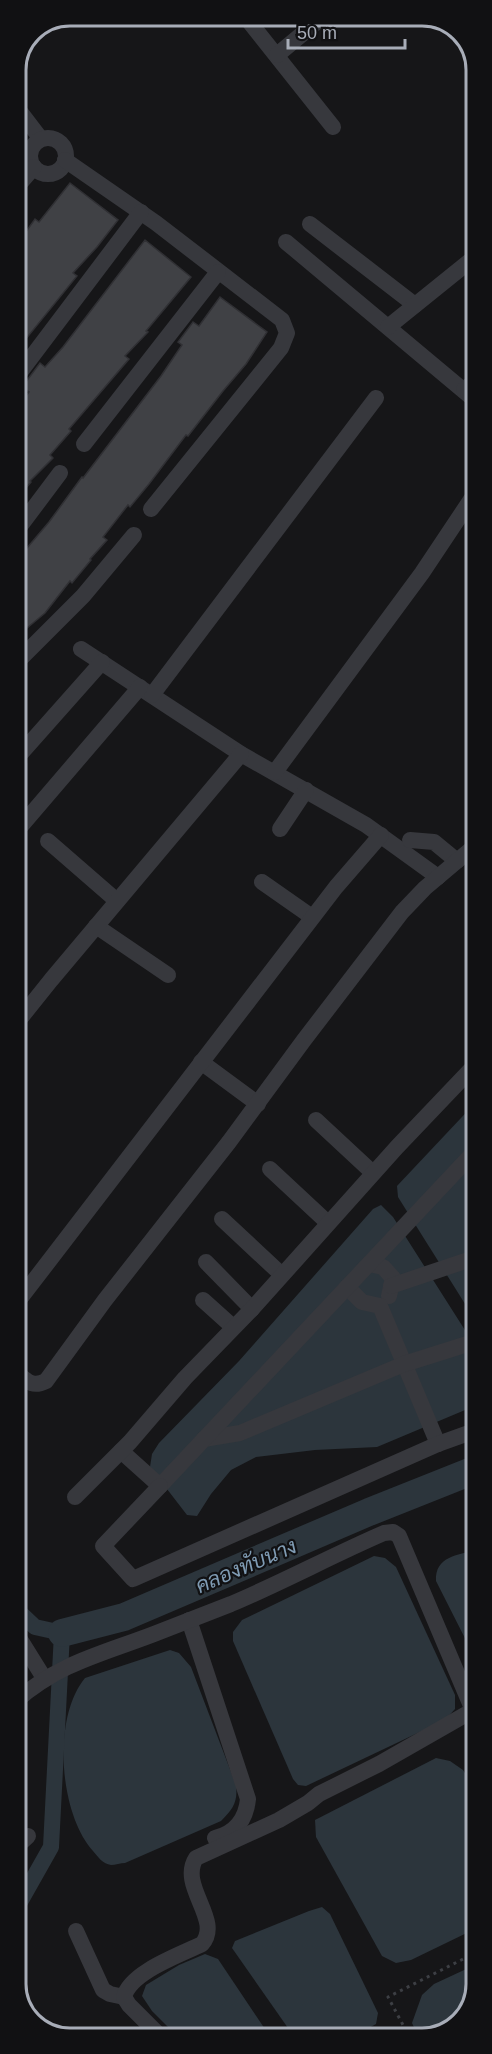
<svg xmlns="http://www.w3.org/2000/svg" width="492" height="2054" font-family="Helvetica,Sarabun,sans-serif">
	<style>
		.water { fill: #2c353c }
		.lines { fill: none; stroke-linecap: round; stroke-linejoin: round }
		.canal { stroke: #2c353c; stroke-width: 16 }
		.river { stroke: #2c353c; stroke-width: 28 }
		.building { fill: #404145; stroke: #303034; stroke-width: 1.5 }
		.path { stroke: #3d3f44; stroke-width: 3; stroke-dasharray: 3 4.5; stroke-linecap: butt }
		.minor { stroke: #37383d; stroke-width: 16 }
		.labels { text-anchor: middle; stroke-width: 4.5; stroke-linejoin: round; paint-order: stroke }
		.water-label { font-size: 21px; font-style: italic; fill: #7f9bb3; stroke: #111113 }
		.rim { fill: none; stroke: #a8adb8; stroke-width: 3 }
	</style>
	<rect width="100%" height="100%" fill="#161618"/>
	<g class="water">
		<polygon points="477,1101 477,1323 398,1197 397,1186"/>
		<polygon points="381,1205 393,1217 477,1349 477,1405 377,1447 315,1450 256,1457 231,1470 211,1494 197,1516 187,1515 150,1467 152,1454 159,1443 239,1361 373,1209"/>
		<path d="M477,1549V1662L436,1581C435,1556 457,1556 477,1549Z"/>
		<polygon points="374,1556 385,1558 396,1567 455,1695 455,1709 445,1720 306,1786 298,1785 293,1779 233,1641 233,1632 242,1620"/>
		<path d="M170,1650L179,1653L191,1667L236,1785C238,1802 233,1809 221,1821L125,1863C121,1863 115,1865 111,1865C103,1864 98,1857 93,1851C59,1813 52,1718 85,1678Z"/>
		<polygon points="436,1758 450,1761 463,1770 477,1792 477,1928 411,1960 396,1963 382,1956 316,1837 315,1820"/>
		<polygon points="322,1907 330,1914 378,2013 376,2024 351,2038 295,2038 232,1948 235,1941 309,1911"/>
		<polygon points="205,1954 218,1959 271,2038 179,2038 152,2011 142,1996 146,1985 179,1965"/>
		<polygon points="477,1964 477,1985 464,2020 433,2038 419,2038 412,2023 422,1995 434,1984"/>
	</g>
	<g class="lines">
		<polyline class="canal" points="16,1609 35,1627 62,1633 51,1847 16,1909"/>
		<polyline class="river" points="62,1633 124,1617 369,1512 477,1469"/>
	</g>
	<g class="building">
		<polygon points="70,183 118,220 97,247 73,273 77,276 16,351 20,354 15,361 15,247 35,219 39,222"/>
		<polygon points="145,240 191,277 146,331 148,332 125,356 129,359 69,429 71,431 50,455 53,458 30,481 31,482 15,501 15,410 29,392 22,387 40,363 45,367 63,347"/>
		<polygon points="220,297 267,332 246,364 223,391 188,436 186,435 149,484 130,507 128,505 103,537 107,540 90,559 91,560 72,583 70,581 45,613 15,638 15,562 49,522 82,477 83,478 161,376 182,345 178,342 193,322 199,326"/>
	</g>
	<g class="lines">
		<polyline class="path" points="410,2038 388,1997 477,1952"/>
		<g class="minor">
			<polyline points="244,15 333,127"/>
			<polyline points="277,55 325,15"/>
			<polyline points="15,105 41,139"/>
			<circle cx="48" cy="156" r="18"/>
			<polyline points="65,160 156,223 282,320 287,333 281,348 151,509"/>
			<polyline points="15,189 34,167"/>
			<polyline points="310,224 415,305"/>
			<polyline points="286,242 476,401"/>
			<polyline points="388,327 476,256"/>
			<polyline points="15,379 141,212"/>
			<polyline points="464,390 476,380"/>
			<polyline points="84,444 218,272"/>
			<polyline points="15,533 60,473"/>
			<polyline points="81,649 241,754 366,825 438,877"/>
			<polyline points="15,664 83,596 134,535"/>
			<polyline points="152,695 376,398"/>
			<polyline points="15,760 102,662"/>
			<polyline points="275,772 422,573 476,492"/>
			<polyline points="280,829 306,790"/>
			<polyline points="15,833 140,687"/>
			<polyline points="410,840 434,842 457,861"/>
			<polyline points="48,841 117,901"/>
			<polyline points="262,882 312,917"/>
			<polyline points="96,926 168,975"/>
			<polyline points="476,972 475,982 476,994"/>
			<polyline points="15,1025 51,980 241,754"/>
			<polyline points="201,1062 258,1104"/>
			<polyline points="316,1120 373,1173"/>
			<polyline points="270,1169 328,1223"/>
			<polyline points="222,1219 281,1274"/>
			<polyline points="206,1262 252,1309"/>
			<polyline points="369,1264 383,1267 393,1278 389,1296"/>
			<polyline points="391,1286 477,1257"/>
			<polyline points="347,1287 362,1302 380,1306 438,1444"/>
			<polyline points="203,1300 233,1327"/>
			<polyline points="16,1304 336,887 381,835"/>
			<path d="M16,1372C27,1381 32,1388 46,1381L105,1300L229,1142L304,1040L402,912L425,888L476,845"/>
			<polyline points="204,1439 240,1433 404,1364 477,1341"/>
			<polyline points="121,1451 160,1486 477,1149"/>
			<polyline points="160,1486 103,1546 133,1579 438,1444 477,1430"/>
			<polyline points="75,1497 130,1442 185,1378 252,1309 397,1147 477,1063"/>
			<path d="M189,1620L248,1799C246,1819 236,1833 215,1838"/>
			<polyline points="16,1633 44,1678"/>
			<path d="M16,1701C59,1663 102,1654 154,1634C180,1624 205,1614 231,1604C283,1582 333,1555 384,1533L393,1532L399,1536L477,1720"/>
			<polyline points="16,1847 28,1836"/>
			<polyline points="76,1931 103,1990 110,1994 124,1997"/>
			<path d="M162,2038L129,2005L124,1997C130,1972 180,1955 202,1944C223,1920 178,1886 196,1858L279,1820L308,1803L319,1794L379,1764L477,1708"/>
		</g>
	</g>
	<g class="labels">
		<g class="water-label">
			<text transform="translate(246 1566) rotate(-23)" y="7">คลองทับนาง</text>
		</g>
	</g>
	<path d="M0 0H492V2054H0ZM70 26H422A44 44 0 0 1 466 70V1984A44 44 0 0 1 422 2028H70A44 44 0 0 1 26 1984V70A44 44 0 0 1 70 26Z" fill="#111113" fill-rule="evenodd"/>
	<path class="rim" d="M70 26H422A44 44 0 0 1 466 70V1984A44 44 0 0 1 422 2028H70A44 44 0 0 1 26 1984V70A44 44 0 0 1 70 26Z"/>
	<path d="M288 39v9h117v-9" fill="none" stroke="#a8adb8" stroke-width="3"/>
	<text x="297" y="39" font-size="18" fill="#a8adb8" stroke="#111113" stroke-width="4.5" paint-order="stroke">50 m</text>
</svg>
